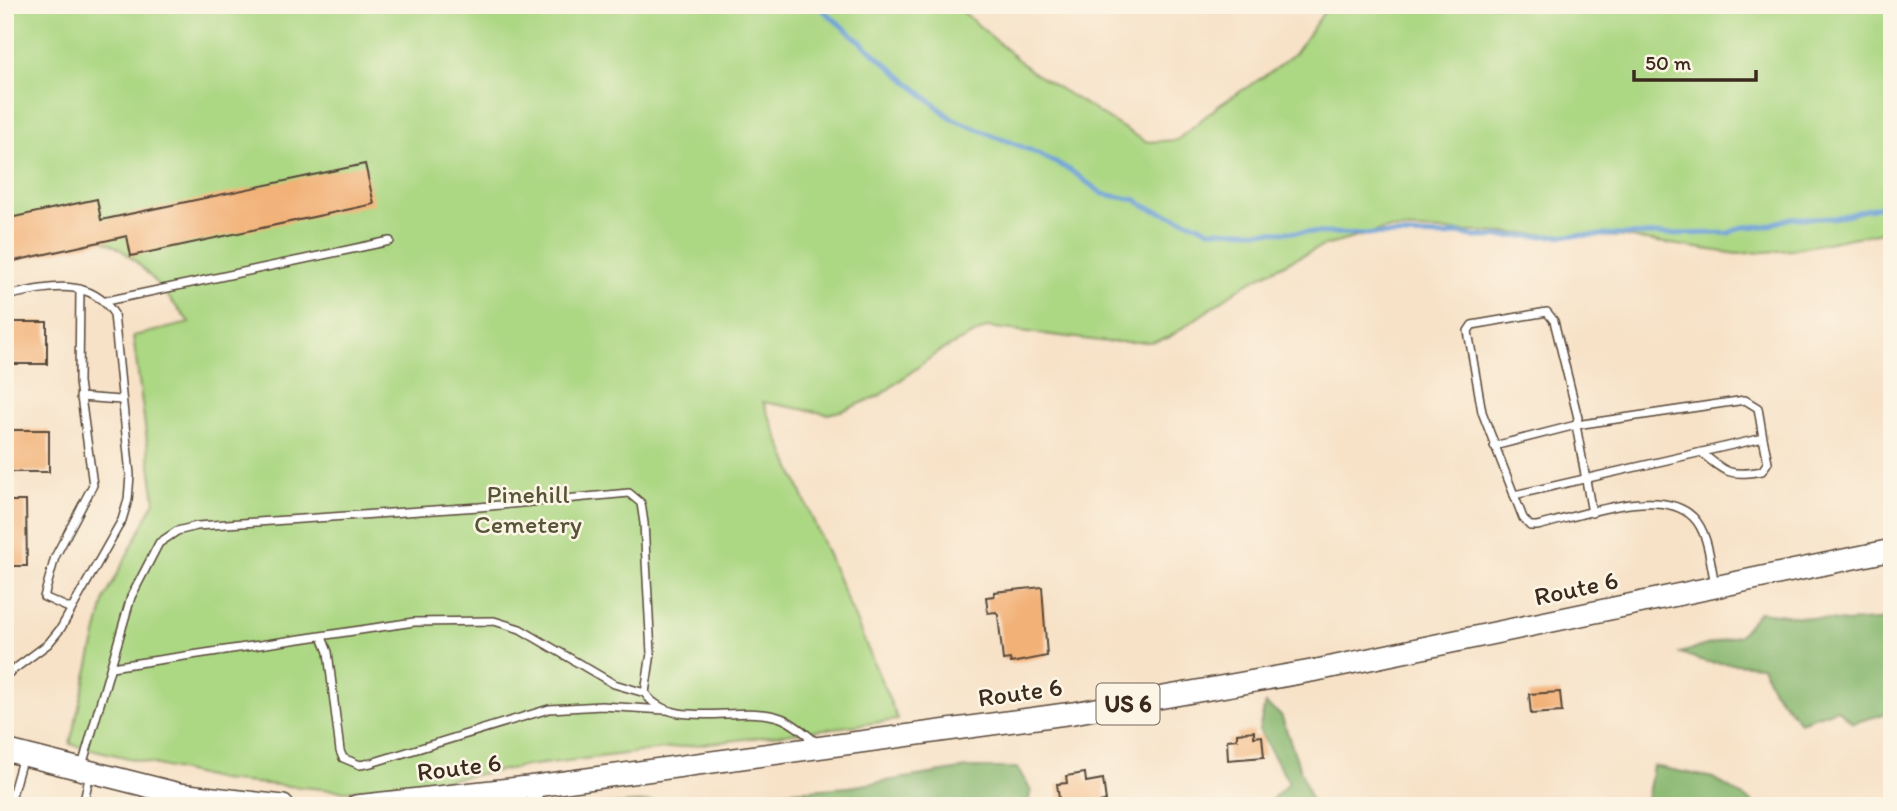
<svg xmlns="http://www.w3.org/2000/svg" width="1897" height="811" font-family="Itim,sans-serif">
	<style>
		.green { fill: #acd783; stroke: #748050; stroke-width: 2 }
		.forest { fill: #89b871; stroke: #627148; stroke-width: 2 }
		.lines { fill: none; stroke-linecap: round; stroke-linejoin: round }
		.stream { stroke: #699fd6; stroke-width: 5 }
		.building { fill: #f2b177 }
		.lane-casing { stroke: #574638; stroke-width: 10 }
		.street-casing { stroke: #574638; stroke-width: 17 }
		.primary-casing { stroke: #574638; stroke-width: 24 }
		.lane { stroke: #fff; stroke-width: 7 }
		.street { stroke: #fff; stroke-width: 14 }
		.primary { stroke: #fff; stroke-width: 21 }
		.labels { text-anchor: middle; stroke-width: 5; stroke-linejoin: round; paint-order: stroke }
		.shield { fill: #fcf5e5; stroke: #75675a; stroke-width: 2 }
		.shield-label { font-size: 24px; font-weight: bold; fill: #3b2a1e }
		.park-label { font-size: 26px; fill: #575537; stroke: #fcf5e5 }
		.street-label { font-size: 26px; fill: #3b2a1e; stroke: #fcf5e5 }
	</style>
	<rect width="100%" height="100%" fill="#fcf5e5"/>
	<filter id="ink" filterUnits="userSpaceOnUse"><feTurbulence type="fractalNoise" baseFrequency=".0143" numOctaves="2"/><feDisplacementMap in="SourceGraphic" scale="14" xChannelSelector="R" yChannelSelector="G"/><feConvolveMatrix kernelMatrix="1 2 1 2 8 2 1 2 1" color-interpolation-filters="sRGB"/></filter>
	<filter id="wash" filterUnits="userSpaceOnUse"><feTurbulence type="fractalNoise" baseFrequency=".00686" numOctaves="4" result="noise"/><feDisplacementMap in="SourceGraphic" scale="28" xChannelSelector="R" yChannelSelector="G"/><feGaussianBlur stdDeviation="1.57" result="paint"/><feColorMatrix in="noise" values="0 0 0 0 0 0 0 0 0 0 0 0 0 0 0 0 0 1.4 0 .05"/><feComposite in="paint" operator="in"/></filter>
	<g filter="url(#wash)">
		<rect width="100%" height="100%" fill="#f7e2c8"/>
		<path class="green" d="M5,5H955L1031,71L1146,142L1177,140L1218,106L1272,71L1295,53L1329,5H1892V230L1791,250L1737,254L1625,237L1386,229L1321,247L1292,260L1246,284L1168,338L1150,342H1108L988,327L938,352L879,396L844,410L828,414L763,402L898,720L527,766L403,787L345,791L220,780L70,744L105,598L155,501L133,336L190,323C164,294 133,246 93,237C77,233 24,244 5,246Z"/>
		<g class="forest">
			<polygon points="1759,612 1846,622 1892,619 1892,712 1853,723 1837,709 1800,722 1773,690 1762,666 1707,662 1680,653 1740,635"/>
			<polygon points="1265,704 1281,715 1313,806 1265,806 1289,783 1259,730"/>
			<polygon points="1653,766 1713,778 1758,806 1646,806"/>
			<polygon points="967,768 1017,768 1031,790 1027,806 597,806 849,787"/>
		</g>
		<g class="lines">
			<path class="stream" d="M817,5L952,119L1032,151L1070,170L1103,194L1137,200C1145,211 1191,219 1209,230L1446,236L1458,233L1475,237L1729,233L1742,227L1766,226L1791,218H1834L1892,203"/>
		</g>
		<g id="blocks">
			<g class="building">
				<polygon points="365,164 374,204 131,256 127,236 5,263 5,219 97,199 101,220"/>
				<rect x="5" y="322" width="42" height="42"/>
				<rect x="5" y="430" width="44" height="42"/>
				<polygon points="5,501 26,501 27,566 5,566"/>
				<polygon points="1042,587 1047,656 1011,663 1010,659 1003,660 998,615 996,612 988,613 986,597 994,596 994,592"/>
				<polygon points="1560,692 1562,712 1531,714 1529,694"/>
				<polygon points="1254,731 1254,737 1262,736 1264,757 1228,760 1227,740 1237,739 1237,733"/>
				<polygon points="1085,773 1086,782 1103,779 1106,801 1086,806 1060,806 1057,784 1067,783 1066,776"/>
			</g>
		</g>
	</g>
	<g filter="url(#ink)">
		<use href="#blocks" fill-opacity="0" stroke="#574638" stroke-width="2"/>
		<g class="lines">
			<defs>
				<g id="lane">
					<path d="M5,296C44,288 89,275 114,314L130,475L128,500L122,520L61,628L48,644L5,676"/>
					<polyline points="106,301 390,241"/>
					<polyline points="80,397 121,400"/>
					<path d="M1494,446L1576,425L1578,418L1554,321L1547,312L1472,325L1468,331L1482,412L1523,518L1530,526H1537C1577,517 1660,484 1693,517C1709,533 1710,563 1715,584"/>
					<path d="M1514,495L1763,438L1768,462L1762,471C1731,477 1725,473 1701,452"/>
					<polyline points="1592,513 1576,425 1745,400 1758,408 1763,438"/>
					<polyline points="71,609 44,597 55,557 93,485 79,382 80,289"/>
					<polyline points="322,637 328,652 340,751 343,758 360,765 371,763 549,709 602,706 665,710"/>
					<polyline points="111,667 414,622 494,621 520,629 614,684 645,693"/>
					<path d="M82,766L131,597L159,543L177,531L197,526L479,507L629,493L641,503L644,523L651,653L645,693C670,732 743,703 781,718C794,723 806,734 817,743"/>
					<polyline points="9,806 23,756"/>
					<polyline points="83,806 90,773"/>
				</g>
				<polyline id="street" points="528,787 540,806"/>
				<g id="primary">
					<polyline points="5,750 179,794 283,806"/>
					<polyline points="356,806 528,787 1073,713 1317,670 1892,550"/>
				</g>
			</defs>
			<use href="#lane" class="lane-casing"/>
			<use href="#street" class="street-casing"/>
			<use href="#primary" class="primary-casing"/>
			<use href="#lane" class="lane"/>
			<use href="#street" class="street"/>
			<use href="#primary" class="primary"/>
		</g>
	</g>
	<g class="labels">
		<rect class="shield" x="1096.5" y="683.5" width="63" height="41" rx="5"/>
		<g class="shield-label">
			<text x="1128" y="712">US 6</text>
		</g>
		<g class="park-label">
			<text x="528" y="503">Pinehill<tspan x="528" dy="30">Cemetery</tspan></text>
		</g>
		<g class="street-label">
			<text transform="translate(1576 588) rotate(-12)" y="9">Route 6</text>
			<text transform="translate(1020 692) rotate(-8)" y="9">Route 6</text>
			<text transform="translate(459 767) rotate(-7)" y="9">Route 6</text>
		</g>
	</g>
	<rect width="1897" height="811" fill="none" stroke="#fcf5e5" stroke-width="28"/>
	<path d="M1634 70v10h122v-10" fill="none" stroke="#3b2a1e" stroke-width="3.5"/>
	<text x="1645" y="70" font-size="21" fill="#3b2a1e" stroke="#fcf5e5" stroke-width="5" paint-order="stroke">50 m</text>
</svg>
